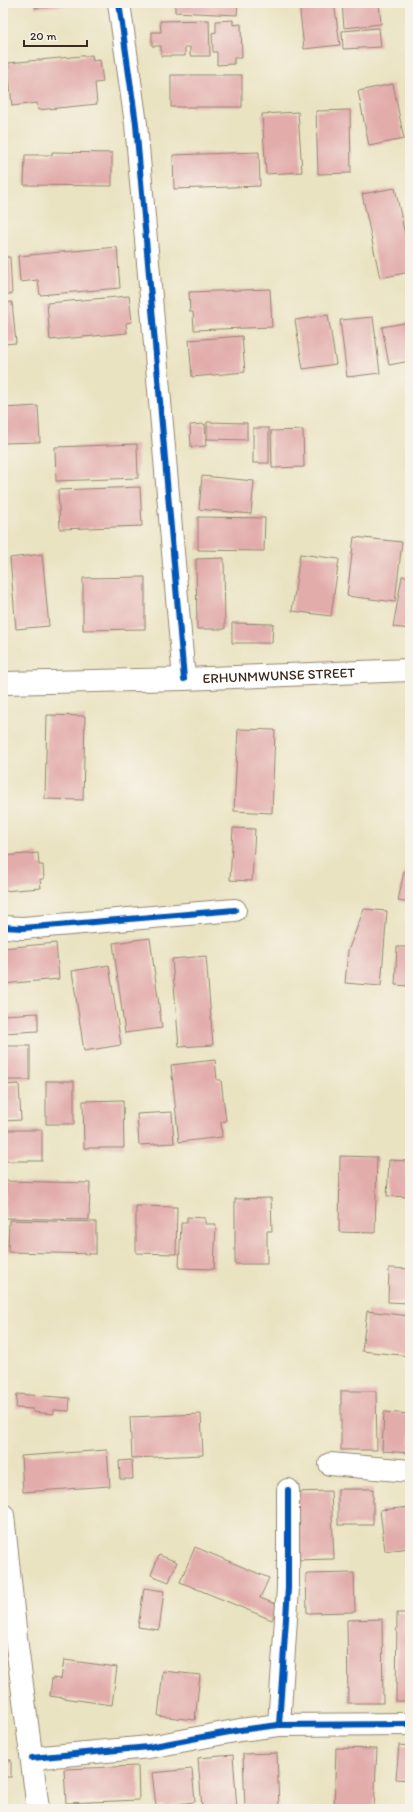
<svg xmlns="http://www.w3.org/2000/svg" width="413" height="1812" font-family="Itim,sans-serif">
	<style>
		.building { fill: #e2acab }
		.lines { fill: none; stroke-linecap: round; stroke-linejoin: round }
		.minor-casing { stroke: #928670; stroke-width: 24 }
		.minor { stroke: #fff; stroke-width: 22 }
		.cycleway-casing { stroke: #f7f3e8; stroke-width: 8 }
		.cycleway { stroke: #0057b8; stroke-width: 6 }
		.labels { text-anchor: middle; stroke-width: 3.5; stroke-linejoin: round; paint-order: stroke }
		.street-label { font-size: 14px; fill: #3b2a1e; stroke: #f7f3e8 }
	</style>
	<rect width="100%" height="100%" fill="#f7f3e8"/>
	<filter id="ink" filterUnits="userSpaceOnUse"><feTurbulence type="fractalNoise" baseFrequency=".025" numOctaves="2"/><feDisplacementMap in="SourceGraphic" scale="8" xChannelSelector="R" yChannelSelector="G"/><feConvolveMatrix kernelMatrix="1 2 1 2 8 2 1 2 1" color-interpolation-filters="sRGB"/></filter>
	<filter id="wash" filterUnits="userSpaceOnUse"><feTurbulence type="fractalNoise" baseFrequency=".012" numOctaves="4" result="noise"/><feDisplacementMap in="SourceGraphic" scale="16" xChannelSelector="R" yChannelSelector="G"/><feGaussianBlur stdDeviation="0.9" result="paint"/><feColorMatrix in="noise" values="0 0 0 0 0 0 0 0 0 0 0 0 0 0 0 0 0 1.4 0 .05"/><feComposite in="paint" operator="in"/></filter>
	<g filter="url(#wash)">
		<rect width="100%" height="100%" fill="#eae3c2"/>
		<g id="blocks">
			<g class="building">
				<polygon points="35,3 86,3 86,4 35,8"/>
				<polygon points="175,3 238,3 237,15 175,12"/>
				<polygon points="299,3 334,3 340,45 304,49"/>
				<polygon points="342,3 379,3 381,24 344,28"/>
				<polygon points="209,20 210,56 190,56 190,47 185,47 185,56 161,56 161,46 152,46 152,32 161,32 160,21"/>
				<polygon points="233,20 233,25 241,24 242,58 234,58 234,64 217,65 217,52 213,52 212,33 216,32 216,21"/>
				<polygon points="379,28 381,47 343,49 342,31"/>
				<polygon points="92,55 93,61 100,60 103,82 95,83 97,104 38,110 37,103 12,106 8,63"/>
				<rect x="171" y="75" width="71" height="32"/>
				<polygon points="393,84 404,139 369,146 358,91"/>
				<polygon points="350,110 351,173 318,174 316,111"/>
				<polygon points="298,112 302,172 266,174 262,114"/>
				<polygon points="3,122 7,151 3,152"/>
				<polygon points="52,152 112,153 112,186 24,185 25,155 52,155"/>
				<polygon points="259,152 260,186 174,189 173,155"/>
				<polygon points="395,188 410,258 410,272 380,278 362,194"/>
				<polygon points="117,247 120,288 40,295 38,280 20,282 18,256"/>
				<polygon points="3,257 10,257 12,294 3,294"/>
				<polygon points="270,289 272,327 194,330 193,312 190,312 189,292"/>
				<polygon points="129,296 132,322 126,323 127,333 50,340 47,303"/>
				<polygon points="12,302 16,343 3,344 3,303"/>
				<polygon points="328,315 336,364 303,369 295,320"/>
				<polygon points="373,317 380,373 347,377 340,320"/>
				<polygon points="410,322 410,361 389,365 382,327"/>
				<polygon points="242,336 245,372 192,377 189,340"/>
				<polygon points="38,406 40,442 3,443 3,408"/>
				<polygon points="207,422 247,423 247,440 207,439"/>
				<polygon points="205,424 206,446 191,447 190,425"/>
				<rect x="253" y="428" width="16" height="35"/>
				<polygon points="303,430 304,467 272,468 271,431"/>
				<polygon points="137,444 138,478 56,481 55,447"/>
				<polygon points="202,476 254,481 251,514 199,509"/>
				<polygon points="140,487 142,526 60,529 58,490"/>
				<polygon points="198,517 265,518 264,551 198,550"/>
				<polygon points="354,537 402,542 395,602 347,596"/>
				<polygon points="42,554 49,626 16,629 10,558"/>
				<polygon points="300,554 339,559 331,616 292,611"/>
				<polygon points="224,558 225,629 197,629 196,559"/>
				<polygon points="402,576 410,577 410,629 393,627"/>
				<polygon points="145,577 145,629 83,630 83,578"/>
				<polygon points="232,623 273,624 272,643 232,643"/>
				<polygon points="47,715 85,716 83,800 45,799"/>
				<polygon points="238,729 275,730 272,813 234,811"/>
				<polygon points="233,828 255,829 252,881 230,880"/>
				<polygon points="38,853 39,865 43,865 44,879 40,879 41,888 3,891 3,856"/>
				<polygon points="404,871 410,872 410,903 398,901"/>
				<polygon points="364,909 387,911 381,986 345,983 348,951"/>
				<polygon points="150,938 162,1028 125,1033 113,943"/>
				<polygon points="56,943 59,979 3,984 3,948"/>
				<polygon points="397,947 410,947 410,986 395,985"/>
				<polygon points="206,956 213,1045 179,1047 172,959"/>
				<polygon points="109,965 121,1045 84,1051 72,971"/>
				<polygon points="38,1013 38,1031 3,1033 3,1015"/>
				<rect x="3" y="1046" width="27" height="34"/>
				<polygon points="215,1060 217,1080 221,1080 226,1121 221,1122 222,1137 179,1142 171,1065"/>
				<rect x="46" y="1081" width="28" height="43"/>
				<polygon points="19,1084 21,1120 3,1121 3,1085"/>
				<polygon points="123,1100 124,1148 84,1148 83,1101"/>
				<polygon points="172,1112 174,1143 139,1145 137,1114"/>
				<rect x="3" y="1130" width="39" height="31"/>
				<polygon points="340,1156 377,1157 375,1233 339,1232"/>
				<polygon points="389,1160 410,1161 410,1197 387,1196"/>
				<polygon points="6,1181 90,1183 89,1220 5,1218"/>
				<polygon points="271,1198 272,1231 267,1231 267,1264 235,1264 235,1199"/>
				<polygon points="136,1206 177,1207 176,1254 136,1253"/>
				<polygon points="187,1217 205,1218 205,1224 216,1224 214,1269 179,1268 181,1223 187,1223"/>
				<polygon points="9,1220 96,1222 96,1254 8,1252"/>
				<polygon points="389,1268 410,1269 410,1303 388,1302"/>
				<polygon points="367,1311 410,1316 410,1356 362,1351"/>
				<polygon points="341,1391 376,1391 377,1450 341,1450"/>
				<polygon points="17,1394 70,1398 69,1411 54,1410 54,1414 33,1412 33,1409 16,1408"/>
				<polygon points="384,1412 410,1414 410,1453 382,1451"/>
				<polygon points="201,1414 203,1455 132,1458 130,1417"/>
				<polygon points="107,1450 110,1486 23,1492 21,1456"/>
				<polygon points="132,1460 133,1479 120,1479 119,1461"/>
				<rect x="338" y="1489" width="35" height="36"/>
				<polygon points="331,1491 334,1559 295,1560 293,1492"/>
				<polygon points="410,1507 410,1548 385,1551 380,1510"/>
				<polygon points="195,1547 269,1578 260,1598 278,1605 272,1620 180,1582"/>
				<polygon points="159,1555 177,1562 169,1582 151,1575"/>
				<polygon points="354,1573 355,1612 307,1613 306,1574"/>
				<polygon points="144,1588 164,1591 159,1630 138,1627"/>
				<polygon points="397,1613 410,1613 410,1701 396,1701"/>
				<polygon points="382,1619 383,1703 348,1703 347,1620"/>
				<polygon points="64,1660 117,1667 112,1705 50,1696 52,1678 61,1679"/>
				<polygon points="163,1671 200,1675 195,1720 158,1716"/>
				<polygon points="399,1745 410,1746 410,1780 396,1779"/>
				<polygon points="336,1748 377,1749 374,1809 334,1809"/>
				<polygon points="277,1753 279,1809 245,1809 243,1754"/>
				<polygon points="233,1755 237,1809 202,1809 198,1758"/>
				<rect x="3" y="1760" width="8" height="17"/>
				<polygon points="138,1766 139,1800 66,1803 64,1769"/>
				<polygon points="192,1769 195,1802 156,1806 152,1773"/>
			</g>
		</g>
	</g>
	<g filter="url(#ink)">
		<use href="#blocks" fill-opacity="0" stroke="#928670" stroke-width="1"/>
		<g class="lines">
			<defs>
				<g id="minor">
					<polyline points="119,3 136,124 184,679"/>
					<path id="s1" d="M3,683L184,679L410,670"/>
					<polyline points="3,927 23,928 235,910"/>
					<polyline points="330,1464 410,1471"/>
					<polyline points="3,1515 16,1638 38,1809"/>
					<polyline points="279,1725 288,1588 288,1490"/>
					<polyline points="32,1758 149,1747 240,1730 279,1725 410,1724"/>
				</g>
			</defs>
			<use href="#minor" class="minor-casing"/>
			<use href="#minor" class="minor"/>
			<defs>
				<g id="cycleway">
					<polyline points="119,3 136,124 184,679"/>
					<polyline points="3,927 23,928 235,910"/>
					<polyline points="279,1725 288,1588 288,1490"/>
					<polyline points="32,1758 149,1747 240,1730 279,1725 410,1724"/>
				</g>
			</defs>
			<use href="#cycleway" class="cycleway-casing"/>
			<use href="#cycleway" class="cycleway"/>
		</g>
	</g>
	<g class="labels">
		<g class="street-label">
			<text dy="5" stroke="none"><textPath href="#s1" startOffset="276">ERHUNMWUNSE STREET</textPath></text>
		</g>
	</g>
	<rect width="413" height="1812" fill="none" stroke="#f7f3e8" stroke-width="16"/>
	<path d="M24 40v6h63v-6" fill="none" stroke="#3b2a1e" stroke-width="2"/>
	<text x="30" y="40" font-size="12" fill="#3b2a1e" stroke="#f7f3e8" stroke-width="3" paint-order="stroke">20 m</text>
</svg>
